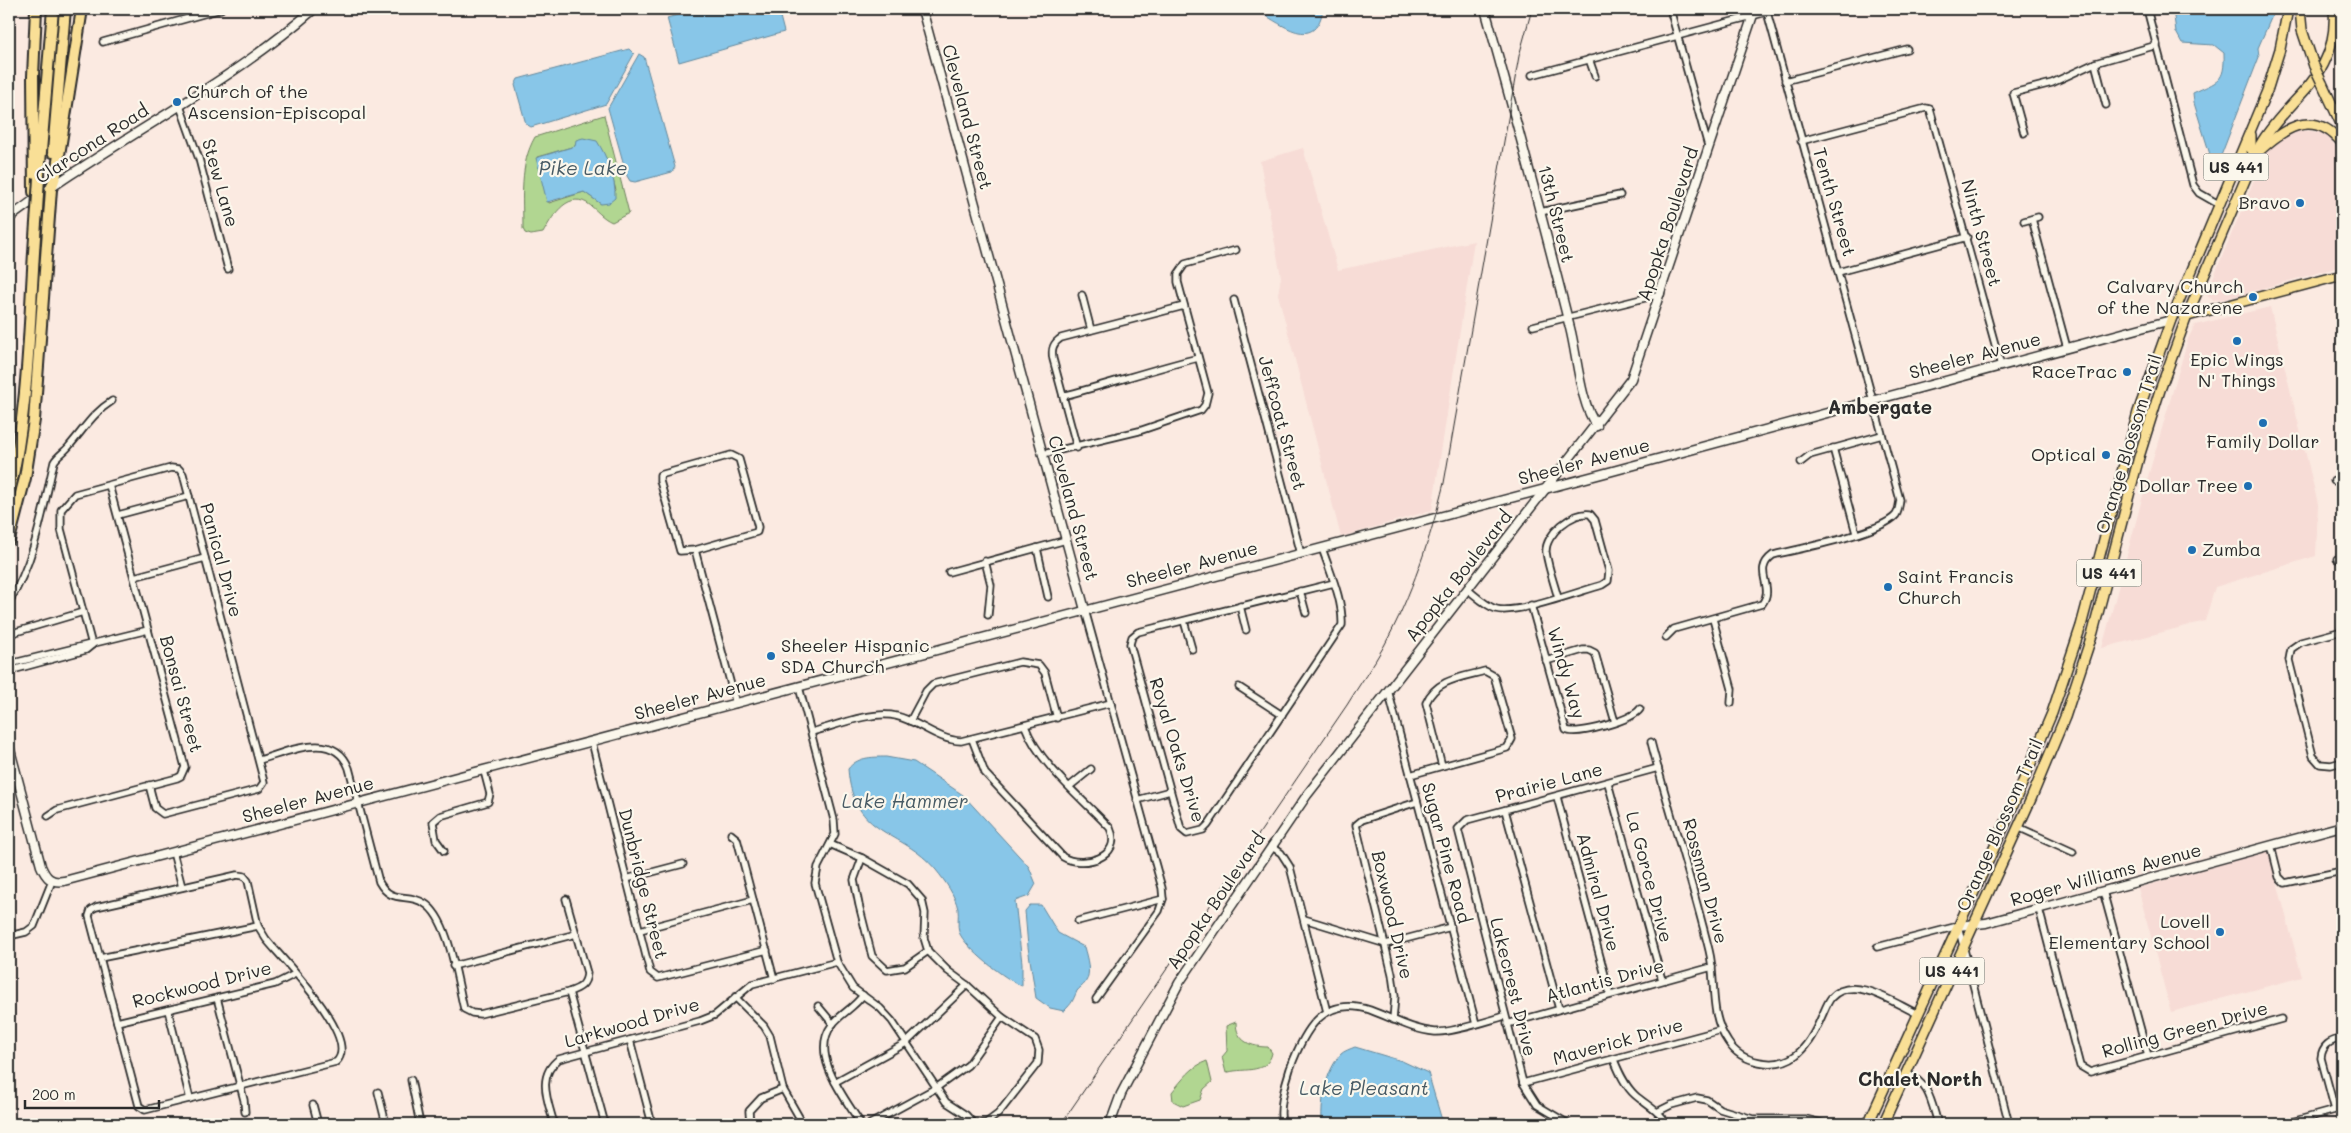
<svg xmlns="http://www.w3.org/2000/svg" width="2351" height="1133" font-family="Mali,sans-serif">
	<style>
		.built { fill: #f7dcd6 }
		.green { fill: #b1d691; stroke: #6e805e; fill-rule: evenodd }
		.water { fill: #88c6e8; stroke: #63889c }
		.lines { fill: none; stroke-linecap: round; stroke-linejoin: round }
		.street-casing { stroke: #2b2b2b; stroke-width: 9 }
		.secondary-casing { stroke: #2b2b2b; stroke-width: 11 }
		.primary-casing { stroke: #2b2b2b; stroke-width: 12 }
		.highway-casing { stroke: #2b2b2b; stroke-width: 14 }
		.street { stroke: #fbf7ec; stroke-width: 5.5 }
		.secondary { stroke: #fbf7ec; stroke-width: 8 }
		.primary { stroke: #f9df96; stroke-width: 9 }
		.highway { stroke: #f9df96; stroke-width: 10 }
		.rail { stroke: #2b2b2b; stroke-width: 1 }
		.primary-bridge-casing { stroke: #2b2b2b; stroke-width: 12; stroke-linecap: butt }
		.highway-bridge-casing { stroke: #2b2b2b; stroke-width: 14; stroke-linecap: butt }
		.primary-bridge { stroke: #f9df96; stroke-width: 9 }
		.highway-bridge { stroke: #f9df96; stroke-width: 10 }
		.poi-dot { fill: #1f6fb2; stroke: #fbf7ec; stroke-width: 2 }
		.labels { text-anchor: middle; stroke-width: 4.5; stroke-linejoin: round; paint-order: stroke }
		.shield { fill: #fbf7ec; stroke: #696865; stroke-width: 1 }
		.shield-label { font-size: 16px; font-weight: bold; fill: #2b2b2b }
		.poi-label { font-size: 18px; fill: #2b2b2b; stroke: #fbf7ec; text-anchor: end }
		.street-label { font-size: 18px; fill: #2b2b2b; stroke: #fbf7ec }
		.water-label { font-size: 19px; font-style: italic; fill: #475a64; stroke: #fbf7ec }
		.neighbourhood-label { font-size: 19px; font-weight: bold; fill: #2b2b2b; stroke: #fbf7ec }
	</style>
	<rect width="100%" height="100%" fill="#fbeae1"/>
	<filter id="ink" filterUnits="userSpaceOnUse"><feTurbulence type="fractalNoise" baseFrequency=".02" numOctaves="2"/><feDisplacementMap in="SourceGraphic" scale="10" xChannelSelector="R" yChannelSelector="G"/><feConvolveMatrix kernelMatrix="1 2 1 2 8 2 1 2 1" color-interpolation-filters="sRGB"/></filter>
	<g filter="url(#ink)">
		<g class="built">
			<polygon points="2299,131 2311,131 2321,133 2329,138 2338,149 2342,163 2342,266 2225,299 2213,300 2206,295 2264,156 2277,141"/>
			<polygon points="1303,148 1338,270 1474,241 1432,510 1341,537 1278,294 1281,277 1260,161"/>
			<polygon points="2270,307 2318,504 2316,556 2215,587 2205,621 2102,648 2149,473 2188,339 2195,325"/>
			<polygon points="2269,851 2302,977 2171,1012 2138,888"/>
		</g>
		<g class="green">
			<path d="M604,115L629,213L612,222C602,218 596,209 587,203C566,191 551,219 543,233L531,235L525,233L523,229C523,197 519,165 535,137ZM575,146L607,160L616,190L601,204L584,192L549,203L537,157Z"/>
			<path d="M1236,1022C1236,1042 1252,1047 1268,1047L1272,1053C1267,1076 1240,1067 1226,1073L1222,1057L1227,1051L1226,1026Z"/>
			<path d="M1207,1061L1212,1082L1204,1089L1200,1100L1183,1106L1173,1101L1172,1092C1182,1080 1192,1066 1207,1061Z"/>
		</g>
		<g class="water">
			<polygon points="698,9 778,9 784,32 679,62 667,18"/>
			<path d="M1254,9H1323C1315,56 1277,20 1254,9Z"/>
			<path d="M2173,9H2275L2258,48L2259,57L2219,161H2212L2194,103L2193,93C2218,81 2225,83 2224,53L2214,45L2182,43L2176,32Z"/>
			<polygon points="629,49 634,54 606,104 531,127 526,124 515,85 518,79"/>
			<polygon points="639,54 644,57 675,167 672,172 635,182 630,181 627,176 608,108"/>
			<path d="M583,138L597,141C607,157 616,178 615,198L609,203L601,204L584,192L547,202L536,158L575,146L576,140Z"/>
			<path d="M886,757L914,762L963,795L1029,867L1036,884L1029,896L1015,901L1022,963V986C1006,980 965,948 959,932C957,925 959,916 958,909C955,895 945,881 936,870C901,828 853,838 848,769C857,757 871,757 886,757Z"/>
			<path d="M1030,905H1041L1058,933L1084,947C1087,958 1092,973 1085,983C1083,986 1079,988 1077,991C1072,1002 1073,1002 1064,1011L1050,1008L1036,998L1028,947L1025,911Z"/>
			<path d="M1355,1047L1402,1061L1428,1073L1441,1117L1448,1123C1463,1120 1484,1116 1497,1124H1325L1322,1122C1321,1100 1325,1072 1341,1054C1344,1051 1350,1049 1355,1047Z"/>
		</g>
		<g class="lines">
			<defs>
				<g id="street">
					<polyline points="1670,9 1708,146"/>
					<polyline points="2147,9 2193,185 2199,193 2220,205"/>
					<polyline points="103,42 221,9"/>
					<polyline points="1589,59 1595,76"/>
					<polyline points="2095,63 2106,105"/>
					<polyline points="1532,75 1778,9"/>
					<polyline points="1785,81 1907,49"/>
					<polyline points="180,106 199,159 228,269"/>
					<polyline points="2024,133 2013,93 2052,83 2095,63 2157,45"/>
					<polyline points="1801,141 1926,108 1930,109 2001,366"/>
					<polyline points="1540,212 1620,195"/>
					<polyline points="2032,219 2067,348"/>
					<polyline points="2024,221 2038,217"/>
					<polyline points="1838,272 1967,237"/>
					<polyline points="1082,295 1091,330"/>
					<polyline points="1234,300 1301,554"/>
					<polyline points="1533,326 1661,294"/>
					<path d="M1063,396C1109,384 1153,369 1198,358"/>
					<path d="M1077,448L1053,359C1051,349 1053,343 1061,338L1184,306"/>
					<polyline points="1833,448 1856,533"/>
					<polyline points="1043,454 1139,431 1201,410 1205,405 1208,393 1178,282 1178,274 1185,264 1236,250"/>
					<polygon points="731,455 739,459 758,527 757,532 695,550 680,551 660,481 660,475"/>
					<polyline points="1801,462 1810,455 1882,435"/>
					<polyline points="2334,481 2342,479"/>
					<polyline points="118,515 189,496"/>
					<polyline points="1037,548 1048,597"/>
					<path d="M1322,548C1330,572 1343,600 1342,625L1208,825L1203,830L1187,834L1181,829L1130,644L1132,637L1138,632L1334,583"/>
					<polyline points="695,550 736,704"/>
					<polyline points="2337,559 2342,558"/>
					<polyline points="985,561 991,585 988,615"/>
					<polyline points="949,572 1066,540"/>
					<polyline points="134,577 205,558"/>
					<path d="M1467,589C1476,596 1486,606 1496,609C1516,615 1580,591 1602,585L1608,581L1609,571L1595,520L1590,514C1573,511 1545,534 1546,552C1548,567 1554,583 1558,598"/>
					<polyline points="1300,591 1306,613"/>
					<path d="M9,602C35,561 43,509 54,462C58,455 65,452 70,445C84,429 93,413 112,401"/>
					<path d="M1531,605L1566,730C1577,736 1633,720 1640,709"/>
					<polyline points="1240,606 1246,630"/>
					<polyline points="1085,610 1162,888 1163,899 1159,911 1096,999"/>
					<polyline points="1713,619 1732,689 1731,703"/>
					<polyline points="1184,621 1192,649"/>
					<polyline points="2342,631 2301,642 2291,649 2289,660 2313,756 2320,764 2331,765 2342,762"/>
					<polyline points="9,634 83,612"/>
					<path d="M1666,637L1674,629L1762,604C1776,586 1751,571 1773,555C1799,549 1881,533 1896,515C1899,510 1899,505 1900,500L1767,12"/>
					<polyline points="92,645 61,529 61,510 75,494 171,468 179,469 183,474 264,782 259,789 163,814 155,808 149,785"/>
					<polyline points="9,651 12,663"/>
					<polyline points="1546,661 1583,650 1589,650 1595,653 1615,722"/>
					<polyline points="9,664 148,630"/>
					<polyline points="9,671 86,650 92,645"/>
					<polyline points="799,687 834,820 835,834 818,867 815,883 837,962 853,988 880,1008 892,1021 946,1102 966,1115 974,1124"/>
					<polyline points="1239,687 1282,715"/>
					<polyline points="1388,690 1476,1024"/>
					<polyline points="910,721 926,691 933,684 1020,662 1039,665 1045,673 1057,718"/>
					<path d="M812,732C834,726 874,710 896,716C919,721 937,740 961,741L1111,703"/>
					<path d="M972,739L985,773L1063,857C1081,868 1124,859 1110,828C1082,798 1039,764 1025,726"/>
					<polyline points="592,742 650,972 658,978 767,950"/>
					<path d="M1651,742C1669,812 1692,880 1709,950C1717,981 1708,1013 1728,1042C1741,1063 1776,1070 1796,1055C1808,1046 1815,1032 1821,1018C1824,1012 1827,1003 1831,998C1853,973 1895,1004 1918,1014"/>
					<path d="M259,760C288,752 334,729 349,768L379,882C392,905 406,892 424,903C449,917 457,981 464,1009L472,1013L480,1014L569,992C580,988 586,985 587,973L566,899"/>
					<path d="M1410,775L1507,748L1512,739L1494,676L1485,671C1463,677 1436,679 1426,703L1442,766"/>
					<polyline points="1608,783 1662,980"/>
					<polyline points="1070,786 1091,769"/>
					<polyline points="1557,797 1610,994"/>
					<polyline points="1137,800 1170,791"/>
					<polyline points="1505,810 1559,1009"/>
					<polyline points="48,816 57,810 177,778 181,776 185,767 109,485"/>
					<polyline points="2018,827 2073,852"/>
					<polyline points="731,834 737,839 774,979"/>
					<polyline points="832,845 862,858 908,884 922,900 925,913 924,938 928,951 948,971 967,985 1002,1017 1035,1039 1039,1050 1038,1063 998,1114 986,1123 979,1124"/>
					<polyline points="2271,845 2279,877 2285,883 2342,871"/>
					<polyline points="1271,846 1281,853 1290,867 1327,1012"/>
					<polyline points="444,851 436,840 433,822 440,816 488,802 490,794 484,771"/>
					<polyline points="173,852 182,887"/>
					<polyline points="862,858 854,880 859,905 872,956 887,970 905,967 928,951"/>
					<path d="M237,875L244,876L248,881L258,926L266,939C281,958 362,1039 336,1062L145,1110L139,1106L89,916L91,910L96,907Z"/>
					<polyline points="626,879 683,864"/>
					<polyline points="2103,891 2148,1056"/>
					<polyline points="2039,909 2080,1066 2090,1072 2282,1019"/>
					<polyline points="1304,919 1386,944 1451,927"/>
					<polyline points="1078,921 1163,899"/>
					<polyline points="640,930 753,900"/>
					<polyline points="9,936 26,932 34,926 52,881"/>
					<polyline points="1877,947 1958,926 2009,1124"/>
					<polyline points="100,958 258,926"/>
					<polyline points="453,966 576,934"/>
					<polyline points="569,992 605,1124"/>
					<polyline points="735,997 764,1026 770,1036 783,1089 803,1124"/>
					<polyline points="217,998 244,1100 245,1112"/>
					<polyline points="818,1006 833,1024"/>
					<polyline points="168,1010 190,1099"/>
					<polyline points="1393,1020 1395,996 1392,974 1356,825 1362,820 1417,802"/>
					<polyline points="117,1022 275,984 295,974"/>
					<polyline points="1507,1024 1712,967"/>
					<polyline points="630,1040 652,1124"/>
					<path d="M1614,1060C1619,1072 1625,1086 1635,1095C1644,1103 1654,1108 1663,1118"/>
					<path d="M1906,1073C1930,1084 1931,1101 1938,1124"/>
					<polyline points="411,1080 420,1124"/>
					<polyline points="835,1082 906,1043 967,985"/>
					<polyline points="1523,1083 1721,1030"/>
					<polyline points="378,1092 386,1124"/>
					<polyline points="313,1105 318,1124"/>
					<polyline points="1657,1112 1671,1105 1697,1098 1707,1100 1720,1109 1753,1119 1806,1119 1826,1124"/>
					<path d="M554,1124C548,1101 536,1076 559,1059L700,1021L715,1015L752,984L837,962"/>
					<polyline points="750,1124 749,1111 761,1098 783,1089"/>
					<path d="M861,1124C845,1098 809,1055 832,1025C840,1014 854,1008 863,995"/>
					<polyline points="870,1124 936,1088 968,1065 1002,1017"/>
					<path d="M1283,1124C1277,1113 1286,1081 1290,1069C1304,1031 1322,995 1370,1010C1392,1018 1412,1030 1435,1032C1452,1033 1487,1021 1505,1016"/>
					<polyline points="1569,1124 1537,1105 1523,1083 1458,829 1467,820 1658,768"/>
					<path d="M2284,1124L2335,1110L2321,1058C2322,1045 2330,1041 2342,1038"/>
				</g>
				<g id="secondary">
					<polyline points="922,9 1085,610"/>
					<path d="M1485,9C1515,115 1543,221 1570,328C1577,354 1580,405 1597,426"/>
					<path d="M9,218C33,201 56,183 81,168C161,116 242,72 314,9"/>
					<path d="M9,746L41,866C46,878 51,883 64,881L1609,472L2171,320"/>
					<polyline points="1958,926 1986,923 2342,826"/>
					<polyline points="1110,1124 1121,1094 1179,983 1307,795 1631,379 1755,9"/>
				</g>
				<g id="primary">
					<polyline points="2300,9 2302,30 2314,66"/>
					<polyline points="2340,9 2342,21"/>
					<polyline points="2322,83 2342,126"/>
					<path d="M2251,135V149L2255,155C2281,130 2312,106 2342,143"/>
					<polyline points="2184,317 2342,275"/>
					<polyline points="1868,1124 2006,822 2052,713 2081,626 2138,412 2171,320 2267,91 2280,49 2288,9"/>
					<path d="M1883,1124L2031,799L2065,717L2093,632L2139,457L2160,390L2187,316L2260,145C2289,95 2339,79 2334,9"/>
				</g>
				<g id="highway">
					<polyline points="53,152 65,9"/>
					<polyline points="39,175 53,9"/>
					<polyline points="51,189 56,174 82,9"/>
					<polyline points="34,192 33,76 36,9"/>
					<path d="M9,493C31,401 29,304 37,210"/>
					<polyline points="9,540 25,478 34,420 50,203"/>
				</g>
			</defs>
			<use href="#street" class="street-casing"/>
			<use href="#secondary" class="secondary-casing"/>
			<use href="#primary" class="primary-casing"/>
			<use href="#highway" class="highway-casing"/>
			<use href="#street" class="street"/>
			<use href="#secondary" class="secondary"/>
			<use href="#primary" class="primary"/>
			<use href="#highway" class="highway"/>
			<path class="rail" d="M1061,1124L1347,705C1359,685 1373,666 1384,646C1412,594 1430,540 1444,483L1519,56L1532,9"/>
			<defs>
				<polyline id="primary-bridge" points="2314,66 2322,83"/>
				<g id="highway-bridge">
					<polyline points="50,203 51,189"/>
					<polyline points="37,210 39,178"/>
				</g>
			</defs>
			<use href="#primary-bridge" class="primary-bridge-casing"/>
			<use href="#highway-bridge" class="highway-bridge-casing"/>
			<use href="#primary-bridge" class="primary-bridge"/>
			<use href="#highway-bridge" class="highway-bridge"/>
		</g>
	</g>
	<g class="poi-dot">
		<circle cx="177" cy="102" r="5"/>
		<circle cx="2300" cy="203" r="5"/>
		<circle cx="2253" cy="297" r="5"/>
		<circle cx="2237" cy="341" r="5"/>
		<circle cx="2127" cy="372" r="5"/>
		<circle cx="2263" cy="423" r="5"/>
		<circle cx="2106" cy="455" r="5"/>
		<circle cx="2248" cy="486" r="5"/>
		<circle cx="2192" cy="550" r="5"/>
		<circle cx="1888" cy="587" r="5"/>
		<circle cx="771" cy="656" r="5"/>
		<circle cx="2220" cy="932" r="5"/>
	</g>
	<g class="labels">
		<g class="shield">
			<rect x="2203.5" y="153.5" width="65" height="27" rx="4"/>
			<rect x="2076.5" y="559.5" width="65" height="27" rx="4"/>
			<rect x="1919.5" y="957.5" width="65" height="27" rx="4"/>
		</g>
		<g class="shield-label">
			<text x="2236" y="173">US 441</text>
			<text x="2109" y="579">US 441</text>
			<text x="1952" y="977">US 441</text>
		</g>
		<g class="poi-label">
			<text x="187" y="98" text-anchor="start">Church of the<tspan x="187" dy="21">Ascension-Episcopal</tspan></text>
			<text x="2290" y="209">Bravo</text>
			<text x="2243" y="293">Calvary Church<tspan x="2243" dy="21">of the Nazarene</tspan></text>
			<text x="2237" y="366" text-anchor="middle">Epic Wings<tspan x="2237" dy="21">N' Things</tspan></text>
			<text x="2117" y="378">RaceTrac</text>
			<text x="2263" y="448" text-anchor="middle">Family Dollar</text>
			<text x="2096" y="461">Optical</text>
			<text x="2238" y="492">Dollar Tree</text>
			<text x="2202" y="556" text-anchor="start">Zumba</text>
			<text x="1898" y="583" text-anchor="start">Saint Francis<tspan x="1898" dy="21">Church</tspan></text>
			<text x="781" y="652" text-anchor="start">Sheeler Hispanic<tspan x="781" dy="21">SDA Church</tspan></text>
			<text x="2210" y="928">Lovell<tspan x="2210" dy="21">Elementary School</tspan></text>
		</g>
		<g class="street-label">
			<text transform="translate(967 117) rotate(75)" y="6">Cleveland Street</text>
			<text transform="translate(92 144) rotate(-33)" y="6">Clarcona Road</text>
			<text transform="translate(220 183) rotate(74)" y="6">Stew Lane</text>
			<text transform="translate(1834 202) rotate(74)" y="6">Tenth Street</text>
			<text transform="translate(1556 214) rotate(76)" y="6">13th Street</text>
			<text transform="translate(1668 224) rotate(-72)" y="6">Apopka Boulevard</text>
			<text transform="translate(1981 233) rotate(75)" y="6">Ninth Street</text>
			<text transform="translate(1975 356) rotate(-15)" y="6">Sheeler Avenue</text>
			<text transform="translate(1282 423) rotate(75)" y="6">Jeffcoat Street</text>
			<text transform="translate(2129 444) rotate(-73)" y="6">Orange Blossom Trail</text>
			<text transform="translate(1584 462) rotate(-15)" y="6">Sheeler Avenue</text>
			<text transform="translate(1073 508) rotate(75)" y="6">Cleveland Street</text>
			<text transform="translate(221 560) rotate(75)" y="6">Panical Drive</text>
			<text transform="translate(1192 565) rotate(-15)" y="6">Sheeler Avenue</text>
			<text transform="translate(1459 576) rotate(-52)" y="6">Apopka Boulevard</text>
			<text transform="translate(1566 673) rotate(74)" y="6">Windy Way</text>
			<text transform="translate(181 694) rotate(75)" y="6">Bonsai Street</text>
			<text transform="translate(700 697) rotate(-15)" y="6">Sheeler Avenue</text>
			<text transform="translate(1177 750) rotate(73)" y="6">Royal Oaks Drive</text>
			<text transform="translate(1549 783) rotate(-15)" y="6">Prairie Lane</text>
			<text transform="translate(308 800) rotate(-15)" y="6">Sheeler Avenue</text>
			<text transform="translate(2000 825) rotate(-66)" y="6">Orange Blossom Trail</text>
			<text transform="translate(1446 853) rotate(75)" y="6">Sugar Pine Road</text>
			<text transform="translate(2106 875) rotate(-15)" y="6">Roger Williams Avenue</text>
			<text transform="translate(1649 877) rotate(75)" y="6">La Gorce Drive</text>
			<text transform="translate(1705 881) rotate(75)" y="6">Rossman Drive</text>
			<text transform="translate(643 884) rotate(76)" y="6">Dunbridge Street</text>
			<text transform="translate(1598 892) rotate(75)" y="6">Admiral Drive</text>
			<text transform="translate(1216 901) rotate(-56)" y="6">Apopka Boulevard</text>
			<text transform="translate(1392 915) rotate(77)" y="6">Boxwood Drive</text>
			<text transform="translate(1605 981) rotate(-15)" y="6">Atlantis Drive</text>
			<text transform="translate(202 985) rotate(-14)" y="6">Rockwood Drive</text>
			<text transform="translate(1513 987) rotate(76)" y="6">Lakecrest Drive</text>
			<text transform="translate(632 1023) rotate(-16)" y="6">Larkwood Drive</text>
			<text transform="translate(2185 1030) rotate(-15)" y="6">Rolling Green Drive</text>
			<text transform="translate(1618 1042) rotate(-15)" y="6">Maverick Drive</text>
		</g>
		<g class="water-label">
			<text x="583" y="175">Pike Lake</text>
			<text x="905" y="808">Lake Hammer</text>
			<text x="1364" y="1095">Lake Pleasant</text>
		</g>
		<g class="neighbourhood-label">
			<text x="1880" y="414">Ambergate</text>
			<text x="1920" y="1086">Chalet North</text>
		</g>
	</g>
	<rect width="2351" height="1133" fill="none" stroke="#fbf7ec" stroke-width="30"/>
	<rect x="15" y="15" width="2321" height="1103" fill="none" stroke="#2b2b2b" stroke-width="2" filter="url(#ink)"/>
	<path d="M25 1100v8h134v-8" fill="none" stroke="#2b2b2b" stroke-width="2.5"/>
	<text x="32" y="1100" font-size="15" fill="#2b2b2b" stroke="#fbf7ec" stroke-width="4" paint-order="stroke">200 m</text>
</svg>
